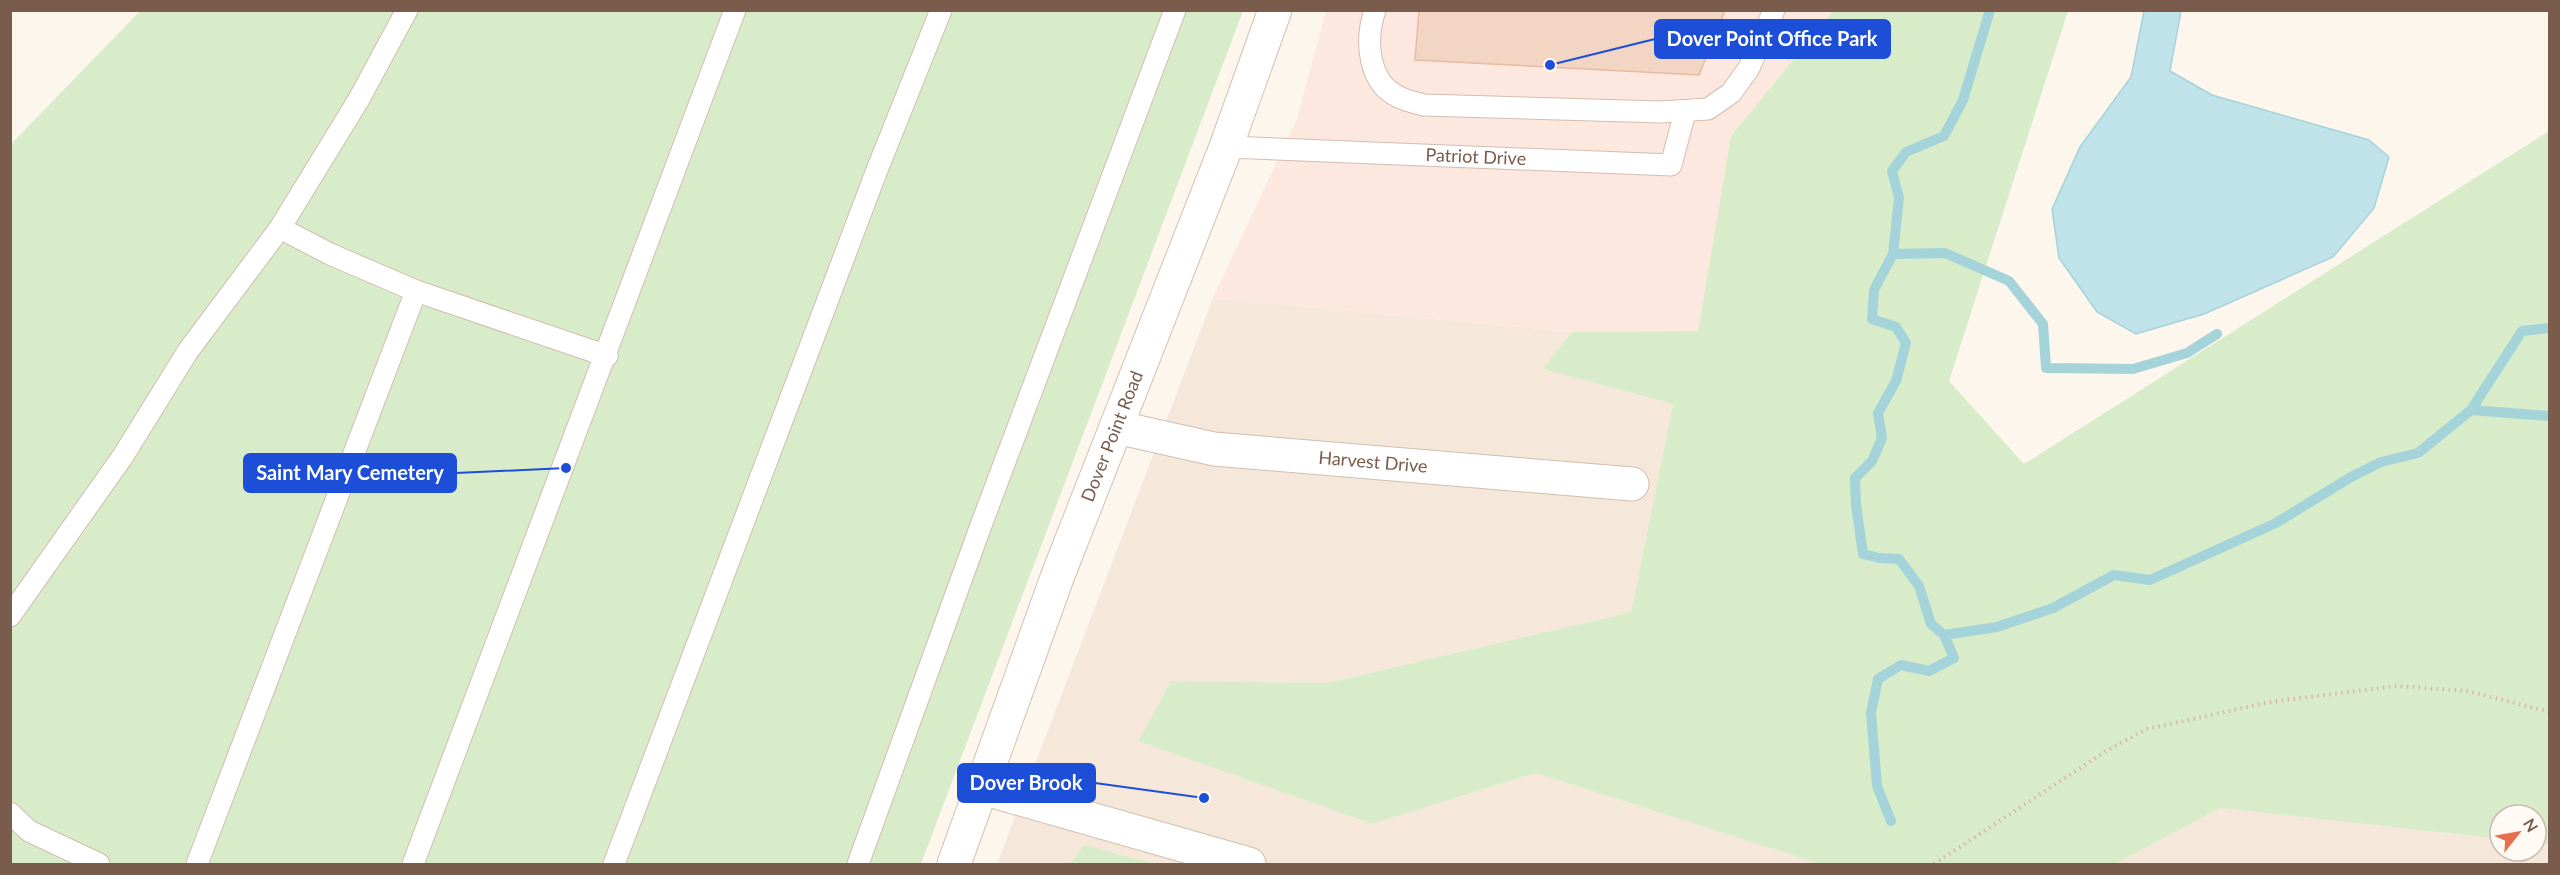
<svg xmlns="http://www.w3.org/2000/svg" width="2560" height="875" font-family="Lato,sans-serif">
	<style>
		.residential { fill: #f5e8da }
		.commercial { fill: #fde8e0 }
		.green { fill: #d8ecc9 }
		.water { fill: #bfe3e8; stroke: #a5d3da; stroke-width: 1.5 }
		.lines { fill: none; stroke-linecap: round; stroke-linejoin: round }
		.stream { stroke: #a5d3da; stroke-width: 10 }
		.building { fill: #f3d5c3; stroke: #e6bba3; stroke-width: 1.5 }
		.service-casing { stroke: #d1beb0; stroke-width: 23 }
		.minor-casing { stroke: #d1beb0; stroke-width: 35 }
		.secondary-casing { stroke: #d6c0b0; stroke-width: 35 }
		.path { stroke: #d9b8a5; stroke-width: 4; stroke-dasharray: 1.5 4.5; stroke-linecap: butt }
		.service { stroke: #fff; stroke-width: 21 }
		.minor { stroke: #fff; stroke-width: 33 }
		.secondary { stroke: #fff; stroke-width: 33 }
		.labels { text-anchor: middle; stroke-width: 6; stroke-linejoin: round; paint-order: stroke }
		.street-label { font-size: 18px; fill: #7a5c4d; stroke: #fffaf3 }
		.leader { fill: none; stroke: #1d4ed8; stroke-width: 2 }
		.callout-dot { fill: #1d4ed8; stroke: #fffaf3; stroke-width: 2 }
		.callout { fill: #1d4ed8; stroke: #1d4ed8; stroke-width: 2 }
		.callout-label { font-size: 20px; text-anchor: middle; font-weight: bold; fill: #fff }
	</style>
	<rect width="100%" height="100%" fill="#fdf6ec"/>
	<g class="residential">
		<polygon points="1213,298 1572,332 1544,369 1673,404 1631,612 1327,683 1171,681 1138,741 1372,824 1536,773 1820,864 1156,864 1084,845 1070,864 997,864"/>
		<polygon points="2220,808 2500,839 2500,851 2536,851 2536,843 2550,845 2549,864 2115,864"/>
	</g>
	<polygon class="commercial" points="1326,11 1833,11 1731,136 1698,331 1572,332 1213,298 1297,119"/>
	<g class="green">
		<polygon points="140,11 1243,11 921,864 11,864 10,145"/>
		<polygon points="1833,11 2068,11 1949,381 2024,464 2549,131 2549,845 2536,843 2536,815 2500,815 2500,839 2220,808 2115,864 1820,864 1536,773 1372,824 1138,741 1171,681 1327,683 1631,612 1673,404 1543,369 1572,332 1698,331 1731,136"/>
		<polygon points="1084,845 1156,864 1070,864"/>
	</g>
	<polygon class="water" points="2144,11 2181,11 2170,71 2212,95 2369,140 2389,157 2374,208 2333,257 2204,314 2136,334 2097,312 2059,258 2052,209 2080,147 2131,77"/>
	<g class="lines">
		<g class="stream">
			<polyline points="1893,254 1945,253 2009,281 2043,324 2046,368 2133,369 2187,353 2217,334"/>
			<polyline points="2471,410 2522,331 2550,328"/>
			<polyline points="1944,635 1997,627 2053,608 2114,575 2150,580 2276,523 2351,477 2381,462 2418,453 2471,410 2550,416"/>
			<polyline points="1891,821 1877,786 1871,713 1878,679 1901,665 1929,671 1954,658 1944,635 1931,624 1919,586 1899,559 1879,558 1863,554 1856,505 1855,478 1872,461 1882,438 1878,413 1896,381 1906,343 1896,327 1872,319 1874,290 1893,254 1899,198 1892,171 1906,152 1944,136 1963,100 1990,10"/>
		</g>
	</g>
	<polygon class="building" points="1419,10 1725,10 1699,75 1415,60"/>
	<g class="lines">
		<defs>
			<g id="service">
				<path d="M1375,10C1365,40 1367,84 1401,98C1408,101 1416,103 1424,105L1661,112L1708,109L1731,93L1749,68L1774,10"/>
				<path id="s1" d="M1226,147L1671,165L1685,112"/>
				<polyline points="280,228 359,99 407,10"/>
				<polyline points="10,616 123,456 188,351 280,228 330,254 416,291 607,356"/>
				<polyline points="10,813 29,831 99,864"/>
				<polyline points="197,864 416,291"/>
				<polyline points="413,864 735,10"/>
				<polyline points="614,864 877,170 941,10"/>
				<polyline points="858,864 980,528 1175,10"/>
			</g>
			<g id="minor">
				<path id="s2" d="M1116,427L1214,449L1632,484"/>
				<polyline points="982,788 1249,864"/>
			</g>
			<g id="secondary">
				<path id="s3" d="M954,864L1058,575L1226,147L1275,10"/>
			</g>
		</defs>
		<use href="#service" class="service-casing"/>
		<use href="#minor" class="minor-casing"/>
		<use href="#secondary" class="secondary-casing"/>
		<polyline class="path" points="1934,864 2106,751 2147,729 2270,702 2397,686 2468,691 2550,712"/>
		<use href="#service" class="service"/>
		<use href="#minor" class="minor"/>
		<use href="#secondary" class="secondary"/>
	</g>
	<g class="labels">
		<g class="street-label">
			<text dy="6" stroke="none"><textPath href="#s1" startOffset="250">Patriot Drive</textPath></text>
			<text dy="6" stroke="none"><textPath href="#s3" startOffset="456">Dover Point Road</textPath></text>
			<text dy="6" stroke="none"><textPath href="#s2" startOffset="260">Harvest Drive</textPath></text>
		</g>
	</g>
	<path class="leader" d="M1550 65L1655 39M566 468L456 473M1204 798L1095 783"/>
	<g class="callout-dot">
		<circle cx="1550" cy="65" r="6"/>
		<circle cx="566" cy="468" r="6"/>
		<circle cx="1204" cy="798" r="6"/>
	</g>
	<g class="callout">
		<rect x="1655" y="20" width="235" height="38" rx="6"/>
		<rect x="244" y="454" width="212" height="38" rx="6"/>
		<rect x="958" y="764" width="137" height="38" rx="6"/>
	</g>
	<g class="callout-label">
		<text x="1772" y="46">Dover Point Office Park</text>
		<text x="350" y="480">Saint Mary Cemetery</text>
		<text x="1026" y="790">Dover Brook</text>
	</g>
	<rect width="2560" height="875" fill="none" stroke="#7a5c4d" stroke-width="24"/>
	<g transform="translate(2518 833) rotate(59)"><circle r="28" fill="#fffaf3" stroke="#cabbb1" stroke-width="1.5"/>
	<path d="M0-4.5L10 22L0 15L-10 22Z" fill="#e76f51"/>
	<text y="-9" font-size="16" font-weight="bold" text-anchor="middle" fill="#7a5c4d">N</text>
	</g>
</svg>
